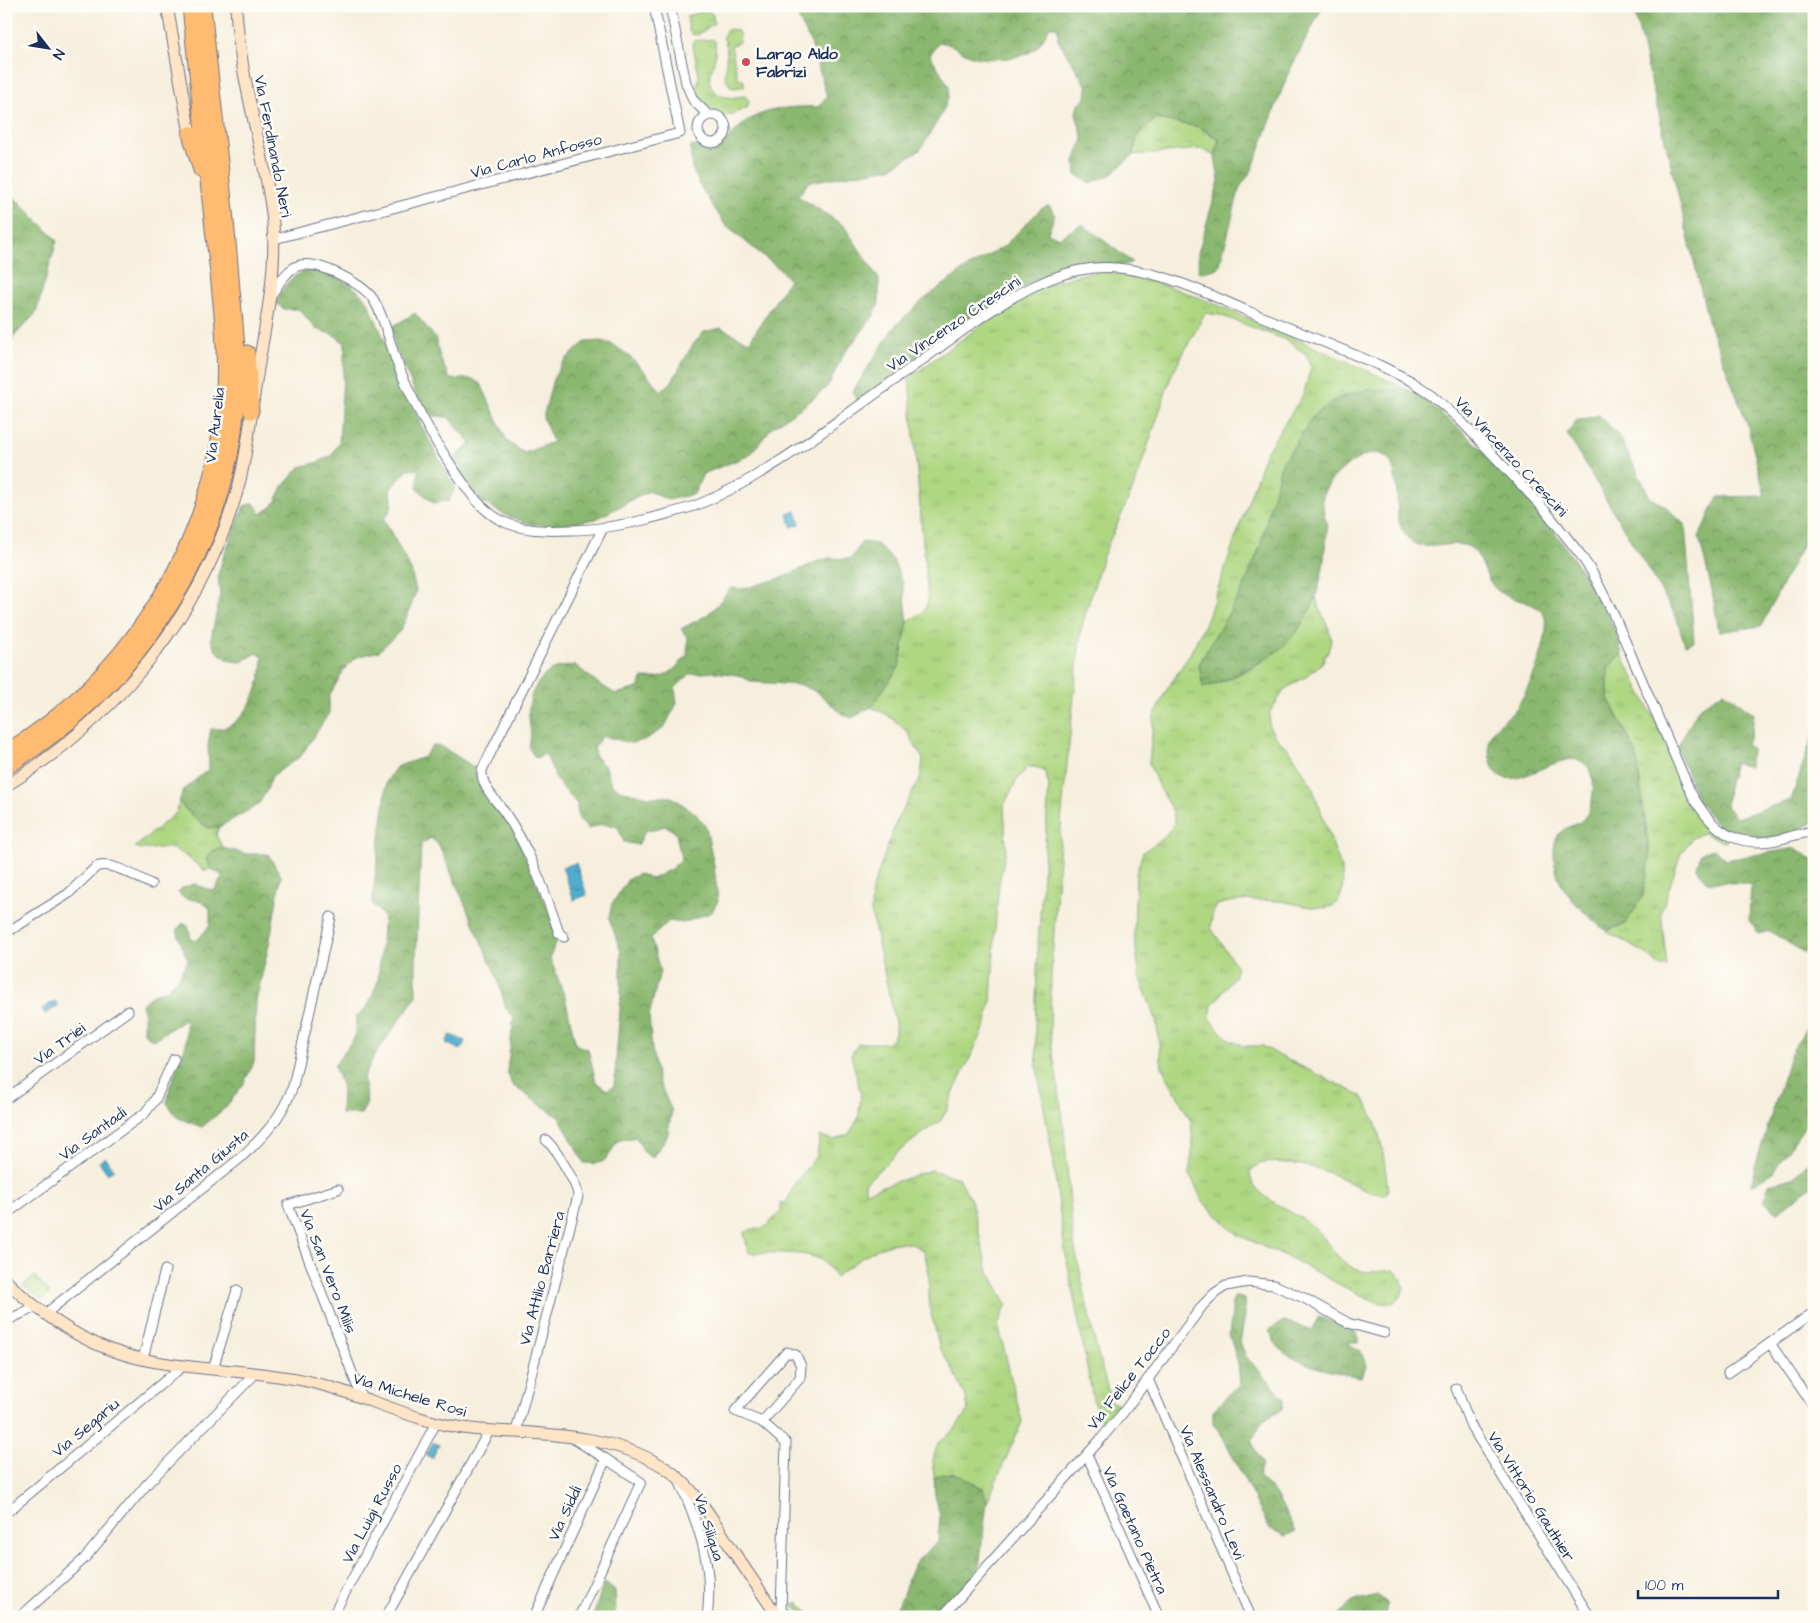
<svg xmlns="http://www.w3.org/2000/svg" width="1820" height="1623" font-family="'Architects Daughter',sans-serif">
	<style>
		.grass { fill: url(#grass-tufts); stroke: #658370 }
		.forest { fill: url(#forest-crowns); stroke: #537467 }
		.water { fill: url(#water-ripples); stroke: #356e96 }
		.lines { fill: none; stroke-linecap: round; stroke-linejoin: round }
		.street-casing { stroke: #68728a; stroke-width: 11 }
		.secondary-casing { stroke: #68728a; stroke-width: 13 }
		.highway-casing { stroke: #68728a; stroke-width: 17 }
		.street { stroke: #fff; stroke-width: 9 }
		.secondary { stroke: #ffe4c6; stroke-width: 11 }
		.highway { stroke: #ffbb71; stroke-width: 15 }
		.poi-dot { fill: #d1495b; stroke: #fdfcf7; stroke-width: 2 }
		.labels { text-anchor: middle; stroke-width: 5; stroke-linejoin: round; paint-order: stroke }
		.poi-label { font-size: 16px; font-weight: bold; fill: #1b2f5e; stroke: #fdfcf7; text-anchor: start }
		.street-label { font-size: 16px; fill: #1b2f5e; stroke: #fdfcf7 }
	</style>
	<defs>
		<pattern id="grass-tufts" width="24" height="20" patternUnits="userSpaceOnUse" patternTransform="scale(1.25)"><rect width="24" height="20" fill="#afd782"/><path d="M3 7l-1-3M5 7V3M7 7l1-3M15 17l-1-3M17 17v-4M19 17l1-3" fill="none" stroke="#96b973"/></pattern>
		<pattern id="forest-crowns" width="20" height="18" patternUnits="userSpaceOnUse" patternTransform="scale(1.25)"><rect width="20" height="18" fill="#8bb870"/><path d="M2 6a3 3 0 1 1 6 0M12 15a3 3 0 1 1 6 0" fill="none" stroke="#71965f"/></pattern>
		<pattern id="water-ripples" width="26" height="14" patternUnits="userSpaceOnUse" patternTransform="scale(1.25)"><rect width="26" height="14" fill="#4fadcd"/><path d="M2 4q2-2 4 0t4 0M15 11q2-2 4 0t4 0" fill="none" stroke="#418daa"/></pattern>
	</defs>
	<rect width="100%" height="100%" fill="#fdfcf7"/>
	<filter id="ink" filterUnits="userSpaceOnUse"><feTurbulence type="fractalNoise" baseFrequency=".02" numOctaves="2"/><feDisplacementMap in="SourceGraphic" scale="10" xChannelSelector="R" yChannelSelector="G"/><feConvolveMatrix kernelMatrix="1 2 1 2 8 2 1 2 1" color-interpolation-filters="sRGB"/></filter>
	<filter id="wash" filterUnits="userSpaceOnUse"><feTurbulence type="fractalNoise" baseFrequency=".0096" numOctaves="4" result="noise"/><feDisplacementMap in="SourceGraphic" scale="20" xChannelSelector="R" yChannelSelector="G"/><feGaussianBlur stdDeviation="1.12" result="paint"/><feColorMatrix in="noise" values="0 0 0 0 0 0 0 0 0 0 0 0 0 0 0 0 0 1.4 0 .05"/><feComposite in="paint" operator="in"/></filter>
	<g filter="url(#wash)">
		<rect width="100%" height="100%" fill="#f7efdd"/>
		<g class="grass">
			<polygon points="707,10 713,15 714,23 698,35 691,34 689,31 687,16"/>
			<polygon points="730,29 738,31 740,36 739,42 731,46 738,79 742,79 744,81 744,86 734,88 731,87 726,80 725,76 727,47 723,36 726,31"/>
			<path d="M711,39L715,41C715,46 716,51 715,57C713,69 703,83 717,93C726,99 733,98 743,96H745L749,101L747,108L727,116L712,109L706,104L700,97L697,88L699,75L692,42C698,39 704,41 711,39Z"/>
			<polygon points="1156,119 1200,127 1219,140 1215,156 1201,149 1133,155 1138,134"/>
			<path d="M1100,271C1156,278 1207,300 1259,323C1311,345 1362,368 1413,392L1368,389L1260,547L1244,587L1199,664L1204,688C1239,677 1277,657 1300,627C1306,618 1311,607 1316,597L1320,610L1329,629L1331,640L1328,652L1322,663L1307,676L1285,689L1270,712L1269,726L1274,735L1291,752L1312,786L1342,871C1343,883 1345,900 1332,906C1321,912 1292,902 1279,901C1259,900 1235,899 1217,905L1212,915L1211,928L1237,967L1234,977L1212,1006L1210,1018L1220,1031L1231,1041L1244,1046H1263L1280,1056L1360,1095C1381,1120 1384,1159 1388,1190L1386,1195C1367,1195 1350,1181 1332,1174C1315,1166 1282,1160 1263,1163C1258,1164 1254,1168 1250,1172C1250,1198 1298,1212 1315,1228C1329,1241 1337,1262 1355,1269C1366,1274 1383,1271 1394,1270L1401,1278L1404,1287L1401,1297L1392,1303H1379L1344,1287L1290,1258L1238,1235L1203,1202L1189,1172L1193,1147L1191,1121L1162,1067L1156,1019L1140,979L1134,935L1136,874L1143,852L1163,838L1175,824L1173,812L1159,788L1149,763L1154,716L1166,691L1190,654L1206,622L1265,454L1303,395L1311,368L1307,355L1286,340L1220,315L1205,313L1172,374L1135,484L1103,556L1081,629L1062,812L1051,976L1050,1033L1063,1119L1073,1239L1096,1347L1111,1401L1119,1405L1118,1416L1105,1425L1098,1415L1093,1399L1064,1245L1053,1158L1037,1069L1035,1029L1038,943L1049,786L1045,772L1036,767H1027L1017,780L1004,805L1006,849L999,884L996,915L991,1002L985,1027L956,1087L947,1110L941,1120L899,1151L865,1183V1192L931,1170L959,1178L971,1200L987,1268L1007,1304L998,1325L1022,1422L987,1502L983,1488C963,1480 957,1466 934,1478L933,1459L938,1443L954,1430L968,1410L966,1397L951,1366L940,1349L929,1306V1273L924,1251C919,1248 912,1243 906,1243C879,1241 856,1262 835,1277C831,1270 826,1263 819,1259C805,1251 766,1253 749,1253L744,1233L752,1229L764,1228L781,1212L780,1203H786L796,1182L817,1155L820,1136L834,1140L849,1134L858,1119L861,1094L851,1055L858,1044C878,1040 898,1052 895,1022L871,911L872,890L897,820L920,779L923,759L907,731L886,714L871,707L899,667L908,622L924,611L928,601L909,378L1013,302L1041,287L1074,276Z"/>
			<polygon points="1622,655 1656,722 1684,790 1700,816 1709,825 1727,838 1726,842 1703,833 1692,838 1681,853 1661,912 1667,966 1659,966 1648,955 1606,931 1625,924 1650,859 1636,753 1608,698 1608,667"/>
			<path d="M179,802C191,815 200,828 219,827L216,835L223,848L211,851L206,859L211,869L205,871C194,863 181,849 167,848C154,847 148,852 135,847L177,812Z"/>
			<polygon points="35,1276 50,1293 42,1300 23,1286"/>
		</g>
		<g class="forest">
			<path d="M792,6H1323L1288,74L1252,170L1240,187L1219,268L1199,273L1198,253L1219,181L1215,156L1219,139L1200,127L1156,119L1138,134L1133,155L1109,176L1090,183L1076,175L1075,162L1083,139L1076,113L1078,105L1086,98L1087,87L1058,40V28L1050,26C1046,33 1041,44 1035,49C1021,60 991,60 975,57C962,54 956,44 939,42L930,55L949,86L948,99L941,115L920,150L890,168L809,182L798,196L844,226L879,279V303L873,317L843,355L828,386L808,403L772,427L750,455L703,474L694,494L668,500L649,491L596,519L557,526L531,524L505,515L479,500L452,460L471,443L448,417L425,415L395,346L392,327L415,313L436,339L440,358L450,379H473L481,384L507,441L524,453L553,442L543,418L553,379L564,361L585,342C590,342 595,341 601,341C623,344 647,374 661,391L671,383L692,346L704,332L721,328L749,342L789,280L782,271L726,226L701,188L692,168L690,147L702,145L720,146C729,138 737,129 746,122C765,108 795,106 818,107L827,96L811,43Z"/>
			<polygon points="1633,6 1814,6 1814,537 1803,544 1761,626 1719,632 1712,590 1699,537 1718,497 1765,496 1747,423 1709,324"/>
			<polygon points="6,189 57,240 36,313 6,345"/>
			<polygon points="1049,206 1055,214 1048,233 1059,238 1082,224 1132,262 1125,265 1090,263 1066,268 1032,282 989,309 862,399 856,401 853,391 894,327 923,300 962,271 1003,247 1042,208"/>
			<path d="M310,269C334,275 352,281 368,302L421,425L455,488L449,501L433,503L417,488L419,470L409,469L390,489C393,503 394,507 384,519L411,570L416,591L409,612L400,631L379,651L357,657L344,670L329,696V713L301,756L272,776L266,792L258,805L219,827L208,828L196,819L179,802L184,789L209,769L208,745L211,729C245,733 263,684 263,657L257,653L241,662L230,661L216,651L211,639L220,595L218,575L225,552L244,506L254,503L261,514L273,506L284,485L300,467L318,462L331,456L339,443L345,343L334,335L316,329L299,309H284L276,303C285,284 290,276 310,269Z"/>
			<path d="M1368,389C1378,390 1407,389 1414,392C1423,397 1431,405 1438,411C1497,457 1552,522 1591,586C1604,607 1618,630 1622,655L1608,667V698L1636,753L1650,859L1642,898L1625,924L1606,931C1581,910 1554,889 1554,854C1554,847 1555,839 1559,834C1564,828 1571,826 1578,823C1592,815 1594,795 1593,780C1592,774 1591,770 1587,766C1566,740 1512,801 1494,769C1489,760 1486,741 1492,733C1497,724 1508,718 1515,710C1527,694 1554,634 1544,615C1536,599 1506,602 1494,587C1484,576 1482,553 1469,547C1451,538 1428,554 1411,541C1405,536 1399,526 1398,518C1396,500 1402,446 1369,454C1353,459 1327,478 1323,496C1321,506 1326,518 1327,528C1327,535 1326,542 1325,549C1322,589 1310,622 1280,649C1272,656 1261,661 1252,666C1236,675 1221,682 1203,688L1199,664L1244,587L1260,547L1281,465L1315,414L1338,398Z"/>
			<polygon points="1599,415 1619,436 1650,497 1666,507 1685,525 1694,641 1685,645 1676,616 1567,434 1576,421"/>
			<path d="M862,542L877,544L893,560L903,583L908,622L899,667L871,707L852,718L842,714L817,692L801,685L753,682L738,675L715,672L690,674L675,688L677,703L664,728L644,740L631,743L603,736L594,746L595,756L606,767L611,784L620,790L648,797H672L695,813L706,827L714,866L718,901L712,912L683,923L669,921L651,938L660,971L649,1016L652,1050L658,1080L672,1111L667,1137L652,1158L644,1152L636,1137L617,1141C608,1158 606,1166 584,1163L560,1118L512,1085L507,1071L514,1017L506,1009L498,980L439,845L431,838L421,844L416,962V997L374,1056L363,1078L367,1103L361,1114H341L342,1087L334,1066L355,1037L356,1017L368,1006L378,981L384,917L372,903L387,781L396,767L424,757L432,746H441L475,768L477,781L513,830L552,918L556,940L550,958L565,997L576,1045L588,1049L596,1082L607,1090L614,1086L621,996V952L609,918L612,904L628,879L639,874L652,879L671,869L681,859L676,833L666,826L645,831L638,845L624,842L618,827L602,824L588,829L578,818L577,804L557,781L546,754L535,758L529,748C533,730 528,725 529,709C530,691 542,671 560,667C565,666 570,666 575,665L599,684L616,694L638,688L643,678C667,680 671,672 687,656L688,638L681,629L707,615L717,605L731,588L743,589L784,577L816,562L829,558L851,559Z"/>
			<polygon points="1724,691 1754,714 1751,737 1746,745 1751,748 1750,767 1735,763 1728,787 1726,806 1736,818 1791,800 1814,732 1814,822 1791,835 1760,839 1735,838 1719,827 1698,801 1677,748 1698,709"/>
			<path d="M223,848L246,854H268L281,876L270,940L256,1001L254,1062L243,1085L225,1108L202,1127L178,1118L167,1103L170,1086L186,1045V1019L153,1040L144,1033V1015L142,1004L153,994L166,990L179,977L188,960L180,941L177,929L183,923L188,926L191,939L197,941L210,925V909C198,895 188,904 178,893L182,888L194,884L214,891L223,876L211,869L206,859L211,851Z"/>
			<polygon points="1796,848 1814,861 1814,955 1805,953 1769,931 1759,934 1749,920 1751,885 1742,883 1707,882 1697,868 1701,852 1714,849 1725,860"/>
			<polygon points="1814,1015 1814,1113 1772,1173 1752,1185 1754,1170 1791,1053"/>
			<polygon points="1814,1156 1814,1184 1777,1213 1764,1201 1769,1184 1793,1178"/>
			<path d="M1235,1296L1244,1299L1245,1316L1240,1343L1247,1358L1284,1398L1282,1410C1263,1418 1260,1422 1252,1442L1262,1464L1258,1476L1275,1493L1296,1532L1285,1536L1269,1528L1223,1437L1213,1423V1410L1240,1384L1238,1363L1229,1334L1232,1313V1302Z"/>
			<path d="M1318,1317L1348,1327L1358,1334V1342H1349V1345L1361,1351L1366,1366L1362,1377C1337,1373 1292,1365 1276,1344C1273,1340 1272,1334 1269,1330L1284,1321L1313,1330Z"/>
			<path d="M944,1473L961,1475L972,1484L983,1488L987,1502L979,1568L975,1577L939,1617H887C904,1604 903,1589 911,1571C916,1559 929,1550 938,1541L940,1516L935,1495L934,1478Z"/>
			<polygon points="604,1582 615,1591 616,1608 613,1617 593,1617"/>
			<polygon points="1377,1595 1387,1604 1385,1617 1337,1617 1351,1602"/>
			<polygon points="799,1602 799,1603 813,1617 805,1617 791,1604"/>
		</g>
		<g class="water">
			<polygon points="796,511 800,524 792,527 787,514"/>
			<polygon points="576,863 587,895 574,900 562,867"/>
			<polygon points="55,1001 58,1006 45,1014 42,1009"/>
			<polygon points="450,1035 465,1041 461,1050 446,1043"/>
			<polygon points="105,1157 114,1169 108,1174 99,1162"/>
			<polygon points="433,1442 439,1445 432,1458 426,1455"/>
		</g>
	</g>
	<g filter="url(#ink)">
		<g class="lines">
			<defs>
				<g id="street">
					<polyline points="670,6 686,83 693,100 708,115"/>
					<circle cx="712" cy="129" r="14"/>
					<polyline points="274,239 680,133 654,6"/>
					<path d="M271,295C278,286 284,273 295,267C313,257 363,283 373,299C383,313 390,343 396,360C412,401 432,438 457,474C470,493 481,510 502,521C522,531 548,531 570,530C597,530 623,525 648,519C666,514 685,510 702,503C759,479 810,441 860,405C900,376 940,347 980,318C1015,295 1052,272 1094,268C1146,263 1203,292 1250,312C1293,329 1336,347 1379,365L1411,381L1432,395L1461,421L1544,509L1580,554L1592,572L1612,611L1690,791C1714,836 1742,852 1792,836C1799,834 1806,833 1814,830"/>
					<path d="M6,933L68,894L96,867C110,860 138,878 151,884"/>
					<path d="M564,937L559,933C545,891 529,847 503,810C494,798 481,786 482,770L603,528"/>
					<polyline points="6,1099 128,1011"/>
					<polyline points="338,1189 288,1205 361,1396"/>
					<polyline points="6,1214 145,1113 155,1100 174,1059"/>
					<path d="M45,1314L238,1160C262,1139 283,1116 293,1086L331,917"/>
					<polyline points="6,1321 35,1307"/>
					<polyline points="1770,1343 1814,1407"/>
					<polyline points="143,1359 165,1270"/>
					<polyline points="213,1369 237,1290"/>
					<polyline points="1728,1373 1814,1312"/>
					<polyline points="1148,1379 1251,1617"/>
					<polyline points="1456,1388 1471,1426 1590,1617"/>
					<polyline points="762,1422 800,1378 801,1366 796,1355 787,1352 735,1411 762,1422 786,1443 781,1612"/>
					<path d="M516,1432L578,1196C578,1185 555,1148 546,1140"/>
					<polyline points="1087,1455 1159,1617"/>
					<path d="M679,1480C699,1526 714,1566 707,1617"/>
					<polyline points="6,1513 184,1365"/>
					<polyline points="775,1613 784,1612 793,1617"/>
					<polyline points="20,1617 84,1559 148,1483 255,1374"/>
					<polyline points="332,1617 436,1423"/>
					<polyline points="386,1617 489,1431"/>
					<polyline points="534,1617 606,1459 574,1439"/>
					<polyline points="579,1617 641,1482 606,1459"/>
					<polyline points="942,1617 1101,1439 1122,1414 1203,1305 1215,1293 1226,1286 1248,1282 1274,1285 1304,1298 1348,1323 1384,1333"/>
				</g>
				<g id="secondary">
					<polyline points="167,6 190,134"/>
					<path d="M6,786C116,718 203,614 238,488C248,451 251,413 257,375C265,325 277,274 273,223C271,198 265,173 260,149C250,102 238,55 236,6"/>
					<path d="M6,1281C40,1313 81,1342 126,1355C185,1372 251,1368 311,1382C363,1394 411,1421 464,1428C481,1431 499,1431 517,1432C569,1435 625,1440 670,1471C697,1491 715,1523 733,1551C748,1573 763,1595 778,1617"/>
				</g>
				<g id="highway">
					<polyline points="190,134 201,170"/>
					<polyline points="247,353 251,411"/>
					<path d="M6,752C124,681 206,555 222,419C229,356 220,292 213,229C205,155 198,80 190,6"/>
					<path d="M6,767C135,689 228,552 237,400C240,359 234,318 231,277C224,187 212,96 203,6"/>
				</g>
			</defs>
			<use href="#street" class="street-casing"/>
			<use href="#secondary" class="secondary-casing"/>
			<use href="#highway" class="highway-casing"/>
			<use href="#street" class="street"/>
			<use href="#secondary" class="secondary"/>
			<use href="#highway" class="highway"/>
		</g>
	</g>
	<circle class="poi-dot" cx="746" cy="62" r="5"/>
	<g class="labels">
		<g class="poi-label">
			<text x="756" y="59">Largo Aldo<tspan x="756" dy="18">Fabrizi</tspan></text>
		</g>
		<g class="street-label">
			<text transform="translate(274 146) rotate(79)" y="6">Via Ferdinando Neri</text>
			<text transform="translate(536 155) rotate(-15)" y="6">Via Carlo Anfosso</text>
			<text transform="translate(953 323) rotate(-34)" y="6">Via Vincenzo Crescini</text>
			<text transform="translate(214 425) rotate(-83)" y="6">Via Aurelia</text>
			<text transform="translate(1512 456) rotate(47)" y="6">Via Vincenzo Crescini</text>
			<text transform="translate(59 1043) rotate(-36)" y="6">Via Triei</text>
			<text transform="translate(92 1133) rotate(-36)" y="6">Via Santadi</text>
			<text transform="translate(200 1170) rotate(-40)" y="6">Via Santa Giusta</text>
			<text transform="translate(329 1271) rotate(69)" y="6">Via San Vero Milis</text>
			<text transform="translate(541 1278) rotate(-75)" y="6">Via Attilio Barriera</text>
			<text transform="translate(1128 1378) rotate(-52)" y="6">Via Felice Tocco</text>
			<text transform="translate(410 1394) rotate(17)" y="6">Via Michele Rosi</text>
			<text transform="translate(85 1427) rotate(-40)" y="6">Via Segariu</text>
			<text transform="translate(1213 1492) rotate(67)" y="6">Via Alessandro Levi</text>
			<text transform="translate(1532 1496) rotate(58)" y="6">Via Vittorio Gauthier</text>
			<text transform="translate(371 1513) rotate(-62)" y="6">Via Luigi Russo</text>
			<text transform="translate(564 1513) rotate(-65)" y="6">Via Siddi</text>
			<text transform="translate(710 1527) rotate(73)" y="6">Via Siliqua</text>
			<text transform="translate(1136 1530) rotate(66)" y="6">Via Gaetano Pietra</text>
		</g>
	</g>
	<rect width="1820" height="1623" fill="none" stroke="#fdfcf7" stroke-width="25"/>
	<g transform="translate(48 48) rotate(121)" stroke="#fdfcf7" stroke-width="4" paint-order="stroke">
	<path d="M0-4L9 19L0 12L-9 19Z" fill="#1b2f5e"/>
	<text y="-8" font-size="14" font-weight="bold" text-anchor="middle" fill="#1b2f5e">N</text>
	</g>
	<path d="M1638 1590v8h140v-8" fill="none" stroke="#1b2f5e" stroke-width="2.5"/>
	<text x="1645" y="1590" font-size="15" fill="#1b2f5e" stroke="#fdfcf7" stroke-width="4" paint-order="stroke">100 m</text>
</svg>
